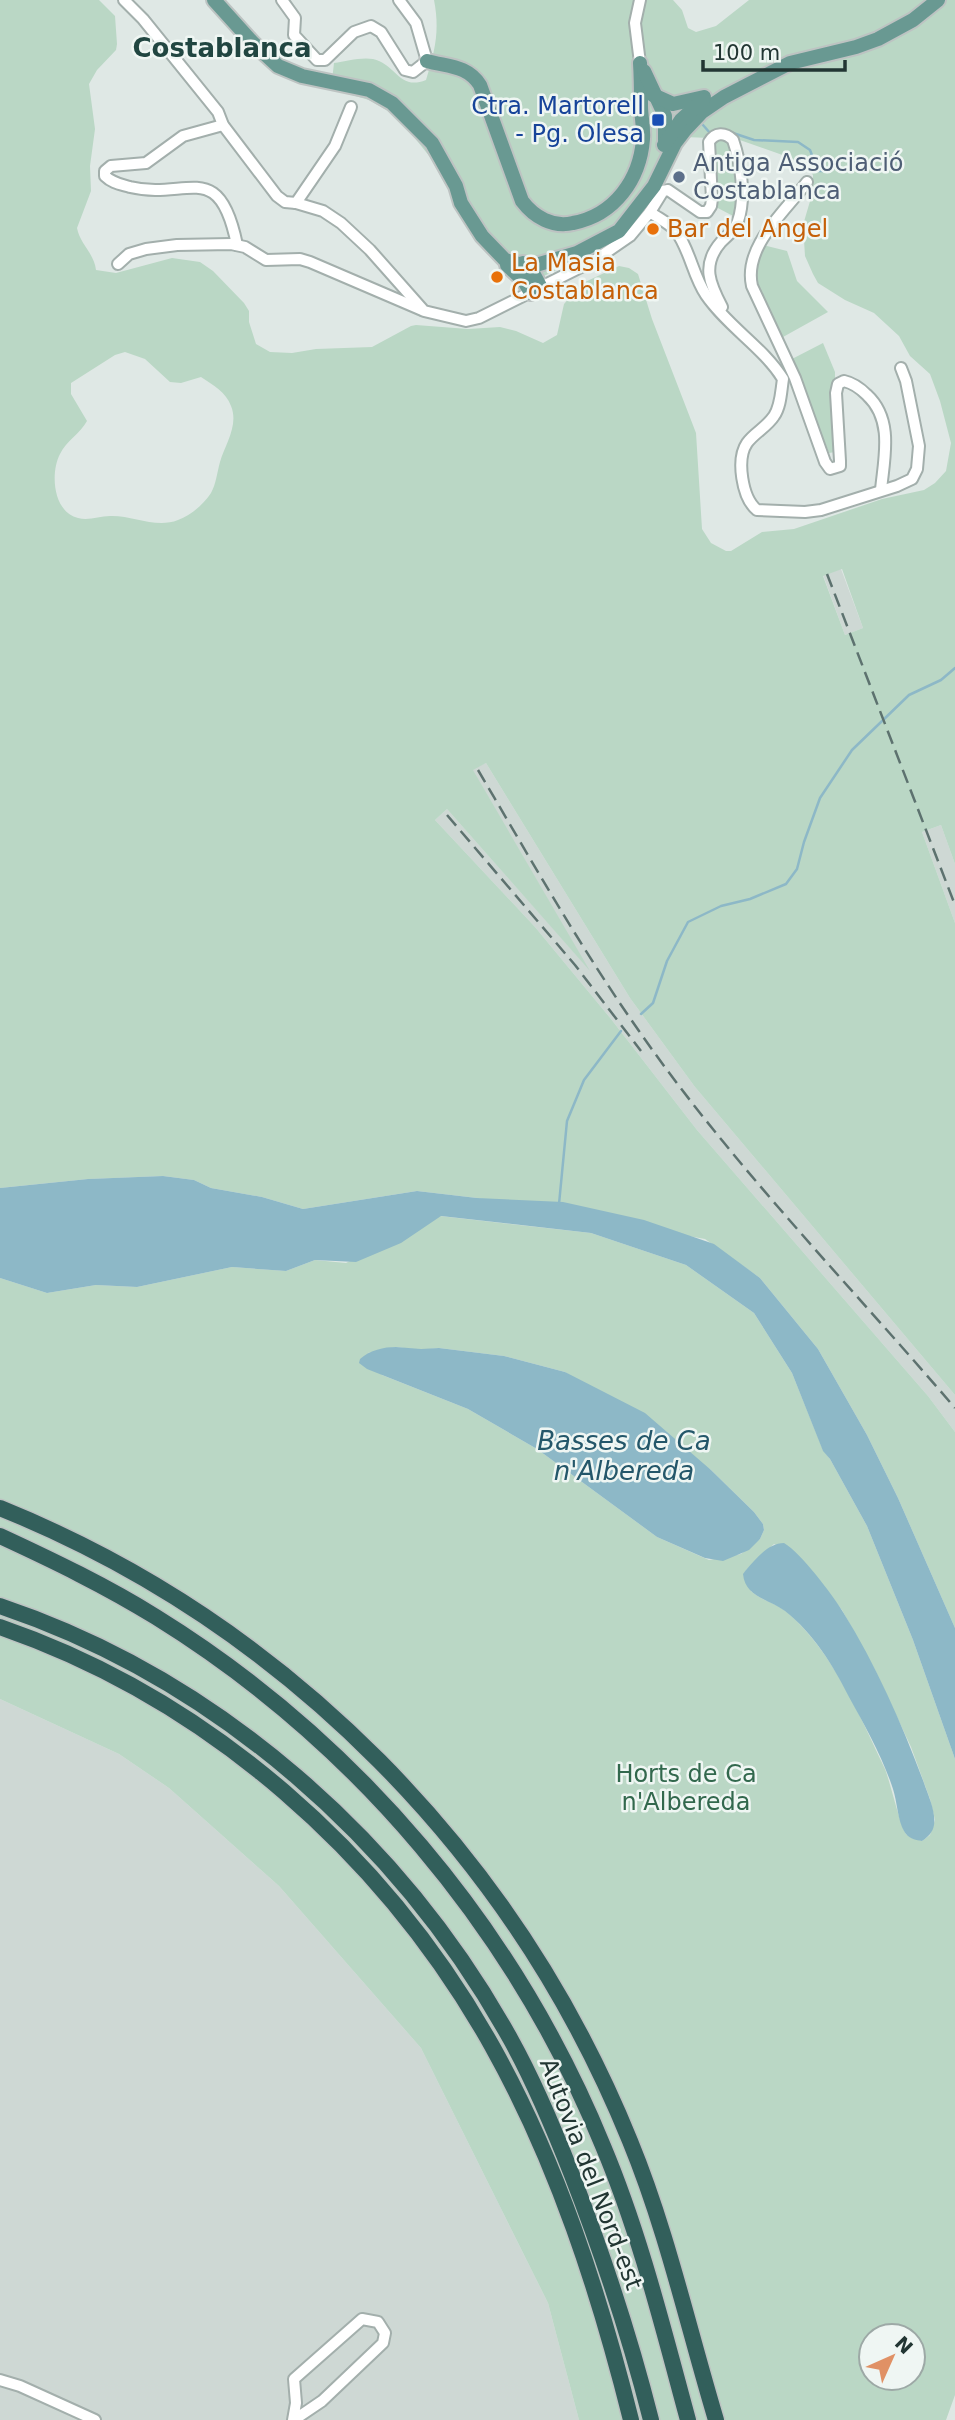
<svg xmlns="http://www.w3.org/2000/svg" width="955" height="2420" font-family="'DejaVu Sans',sans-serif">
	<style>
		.built { fill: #ced8d4 }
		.green { fill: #bad7c5; fill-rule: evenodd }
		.water { fill: #8db8c7 }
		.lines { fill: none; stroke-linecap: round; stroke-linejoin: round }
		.stream { stroke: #8db8c7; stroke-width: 2.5 }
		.minor-casing { stroke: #a3afac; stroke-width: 14 }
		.major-casing { stroke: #bdc3c2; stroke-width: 18 }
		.highway-casing { stroke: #bdc3c2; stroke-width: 19 }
		.minor { stroke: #fff; stroke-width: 10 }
		.major { stroke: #699992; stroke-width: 14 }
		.highway { stroke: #325f5b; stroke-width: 16 }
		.rail { stroke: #5d726f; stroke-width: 2.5; stroke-dasharray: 14 7; stroke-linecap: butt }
		.transit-dot { fill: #1a4fb4; stroke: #eff6f3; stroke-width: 2.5 }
		.service-dot { fill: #5c6f8a; stroke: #eff6f3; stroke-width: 2.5 }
		.food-dot { fill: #e8710a; stroke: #eff6f3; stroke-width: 2.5 }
		.labels { text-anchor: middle; stroke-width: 5; stroke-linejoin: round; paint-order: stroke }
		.transit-label { font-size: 24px; fill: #164399; stroke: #eff6f3; text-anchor: end }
		.service-label { font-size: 24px; fill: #4e5e75; stroke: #eff6f3; text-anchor: start }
		.food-label { font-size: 24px; fill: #c56008; stroke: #eff6f3; text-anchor: start }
		.park-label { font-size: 24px; fill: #32684d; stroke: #eff6f3 }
		.street-label { font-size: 24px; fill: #223633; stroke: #eff6f3 }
		.neighbourhood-label { font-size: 26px; font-weight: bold; fill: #214641; stroke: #eff6f3 }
		.water-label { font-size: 26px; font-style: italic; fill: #24576a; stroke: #eff6f3 }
	</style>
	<rect width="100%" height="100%" fill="#dfe8e5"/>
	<g class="built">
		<polygon points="841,569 863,628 845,635 823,575"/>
		<polygon points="486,763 630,998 695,1087 955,1395 955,1432 928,1396 697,1130 611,1019 535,927 435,820 447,809 587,967 472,769"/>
		<polygon points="941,825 955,864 955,923 922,832"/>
		<polygon points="0,1699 119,1754 169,1788 279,1886 421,2048 548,2303 579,2420 0,2420"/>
	</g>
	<g class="green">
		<path d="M0,0H99L115,16L117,44L116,50L97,70L89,84L95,129L90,166L91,191L77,228C80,244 94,253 96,270L116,273L172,258L200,262L213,271L244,303L249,311V322L256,344L270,352L292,353L316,349L372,347L411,326L416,325L468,329L500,327L516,331L543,343L557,335L564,304L583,283L619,266L629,268L638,274L652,319L696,433L702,529L711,543L726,551H731L762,532L794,529L882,499L924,490L935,483L946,471L951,443L940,401L930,374L910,356L899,336L874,313L845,300L818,283L813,274L805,256L803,225L813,191V175L805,166L791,158L737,139L684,137L668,161L643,216L602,247L536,280L513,275L498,265L459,209L430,157L398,117L369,100L331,89L334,63C346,61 361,57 373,59C396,64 399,91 426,80C435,50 440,31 434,0H673L682,10L688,28L696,32L716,26L749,0H955V864L941,825L922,832L955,923V1395L695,1087L630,998L486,763L473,770L590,971L447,809L435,820L535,927L611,1019L697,1130L928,1396L955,1432V1628L898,1498L867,1435L818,1349L760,1278L705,1239L477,1198L417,1191L303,1209L262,1197L211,1188L194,1180L163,1176L88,1179L0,1188ZM125,352L145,359L170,382L181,383L201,377C213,385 226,392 231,406C239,425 225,445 220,462C217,473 216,484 211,493C203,505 191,515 178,520C156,529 132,515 110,516C99,516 89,521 78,518C53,512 50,473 60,454C66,441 80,434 87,421L71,394V383L115,355ZM842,569L863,628L845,635L823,576Z"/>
		<polygon points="720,139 729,139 739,186 735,217 714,206 711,146 715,140"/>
		<polygon points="763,245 787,251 797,281 828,312 783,337 755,278"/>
		<polygon points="823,343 835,372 835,452 829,453 792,359"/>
		<path d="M440,1216L591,1233L686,1265L754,1313L792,1373L823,1450L830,1459L867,1526L913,1640L955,1759V2395L946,2420H579L548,2303L421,2048L279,1886L169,1788L119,1754L0,1699V1278L47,1293L96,1285L137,1287L232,1267L286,1271L315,1260L346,1263ZM396,1347L421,1350L439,1348L504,1356L565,1372L711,1470L754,1512L763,1524L764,1530L760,1539L741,1554L709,1560L657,1537L537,1449L468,1409L382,1375L368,1353ZM774,1544L795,1553L806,1565L842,1610L876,1672L911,1747L930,1799L935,1820L930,1835L922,1841C917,1839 911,1838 907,1835C901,1830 890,1781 885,1769C860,1716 832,1651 788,1613C777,1603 762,1601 751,1591L746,1570ZM871,2336H913V2378H871Z"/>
	</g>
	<g class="water">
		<polygon points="163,1176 194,1180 211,1188 262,1197 303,1209 417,1191 477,1198 563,1202 644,1220 714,1244 760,1278 818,1349 867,1435 898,1498 955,1628 955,1759 913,1640 867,1526 830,1459 823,1451 792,1373 754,1313 686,1265 591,1233 441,1216 401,1243 356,1262 315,1260 286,1271 232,1267 137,1287 96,1285 47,1293 0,1278 0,1188 88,1179"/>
		<path d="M396,1347L421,1349L439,1348L504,1356L565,1372L645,1413L711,1470L754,1512L763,1524L764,1530L760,1539L749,1550L723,1561L705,1558L657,1537L537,1449L468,1409L367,1369L359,1363L360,1359C370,1350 384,1347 396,1347Z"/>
		<path d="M784,1543C801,1553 832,1594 843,1612C876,1665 902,1724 924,1783C928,1795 936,1811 934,1825C933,1832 928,1837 922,1841C914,1840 908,1838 904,1831C898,1822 897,1801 893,1789C883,1758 865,1726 849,1697C833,1665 813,1633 785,1611C769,1599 745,1597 743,1574L746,1570C756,1559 768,1543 784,1543Z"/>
	</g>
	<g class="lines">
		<g class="stream">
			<polyline points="703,125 710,133 713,132"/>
			<polyline points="733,133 754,140 798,142 810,150 818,171 826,171"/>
			<polyline points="641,1014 653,1003 667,961 688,922 721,906 750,899 786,884 797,869 804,842 820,798 852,750 909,695 941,680 955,668"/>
			<polyline points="559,1204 567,1121 584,1080 621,1031"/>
		</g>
		<defs>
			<g id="minor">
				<path d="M124,0L143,19L218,112L223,125L277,196L285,202L296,203L323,211L341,223L370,250L424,311L466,321L479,318L595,260L630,236L650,212C658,218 669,223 676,231C690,250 693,276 706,295C728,327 763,347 783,379C781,391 781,406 774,416C767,427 754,433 747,443C736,459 742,498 757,510L805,512L821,510L897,486L912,479L917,469L919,446L906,381L901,368"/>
				<polyline points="282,0 295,18 294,35 317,60 325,60 354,32 371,26 381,32 405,70 413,72 427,61 416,23 399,0"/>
				<polyline points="640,0 635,23 640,63"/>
				<path d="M223,125L183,136L146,163L111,166L105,171V176C112,183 120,184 130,187C187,201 219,156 237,245"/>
				<path d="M807,182C786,211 743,246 752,286L795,378L825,462L830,469L840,466V461L836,393L838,384L844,381C853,383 860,388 867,395C894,420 884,458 881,490"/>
				<polyline points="296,203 335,146 351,107"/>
				<path d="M650,212L663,191L668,190L700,212H707L711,206L712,199L709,142C715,132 725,132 733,140C741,163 746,198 738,221C736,229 727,236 721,242C701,265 710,284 722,307"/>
				<polyline points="118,264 129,254 146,249 177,245 231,244 245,247 266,260 300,259 310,262 422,310"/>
				<polyline points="0,2380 20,2386 95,2420"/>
				<polyline points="293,2420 296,2403 294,2379 362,2319 378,2322 385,2333 383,2343 322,2401 294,2420"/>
			</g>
			<g id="major">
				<polyline points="214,0 253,43 278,66 302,76 369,90 392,103 432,143 456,186 461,203 482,236 505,260 529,267 577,253 619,231 654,186 675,143 685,130 702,112 724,97 790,63 856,47 878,39 913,20 938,0"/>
				<path d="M427,61C448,67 467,65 480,85L522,201C534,217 553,228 573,223C615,215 640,179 643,139C644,127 641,117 641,106C641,92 641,78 640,63"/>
				<polyline points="644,71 665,116 665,140"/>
				<polyline points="653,95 673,104 704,97"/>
				<polyline points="664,145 681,120 703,100"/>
				<polyline points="523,263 532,271 541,288"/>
				<polyline points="507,265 524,281 531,293"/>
			</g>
			<g id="highway">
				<path d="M0,1508C287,1624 514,1855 630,2141C667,2231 688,2327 716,2420"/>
				<path d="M0,1536C54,1561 106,1586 156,1617C356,1741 514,1928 603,2146C640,2234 663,2328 688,2420"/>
				<path d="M0,1606C217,1679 401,1841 511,2040C535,2083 554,2129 572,2175C603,2255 630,2337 651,2420"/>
				<path d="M0,1627C209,1699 385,1855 492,2046C557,2162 599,2292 631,2420"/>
			</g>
		</defs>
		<use href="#minor" class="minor-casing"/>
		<use href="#major" class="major-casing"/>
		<use href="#highway" class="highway-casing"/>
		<use href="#minor" class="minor"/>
		<use href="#major" class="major"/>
		<use href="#highway" class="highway"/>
		<g class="rail">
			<polyline points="827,574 955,905"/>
			<path d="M478,770C530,858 580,947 639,1031C733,1166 849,1284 955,1408"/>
			<polyline points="447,815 575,965 641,1051"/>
		</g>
	</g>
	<rect class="transit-dot" x="651" y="113" width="14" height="14" rx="3.5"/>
	<circle class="service-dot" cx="679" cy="177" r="7"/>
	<g class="food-dot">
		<circle cx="653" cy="229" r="7"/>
		<circle cx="497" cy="277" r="7"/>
	</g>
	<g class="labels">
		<g class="transit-label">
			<text x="644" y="114">Ctra. Martorell<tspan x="644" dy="28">- Pg. Olesa</tspan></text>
		</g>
		<g class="service-label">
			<text x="693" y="171">Antiga Associació<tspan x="693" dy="28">Costablanca</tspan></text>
		</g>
		<g class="food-label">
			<text x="667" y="237">Bar del Angel</text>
			<text x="511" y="271">La Masia<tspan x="511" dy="28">Costablanca</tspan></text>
		</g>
		<g class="park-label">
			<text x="686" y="1782">Horts de Ca<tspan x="686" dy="28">n'Albereda</tspan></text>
		</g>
		<g class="street-label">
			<text transform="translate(591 2174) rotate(69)" y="8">Autovia del Nord-est</text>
		</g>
		<g class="neighbourhood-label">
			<text x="222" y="57">Costablanca</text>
		</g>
		<g class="water-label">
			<text x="624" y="1450">Basses de Ca<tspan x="624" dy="30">n'Albereda</tspan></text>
		</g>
	</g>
	<g transform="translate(892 2357) rotate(45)"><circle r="33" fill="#eff6f3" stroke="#9da9a6" stroke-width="2"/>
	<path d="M0-5L12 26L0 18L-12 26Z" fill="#e09165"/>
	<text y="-10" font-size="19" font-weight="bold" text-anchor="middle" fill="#223633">N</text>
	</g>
	<path d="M703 60v10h142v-10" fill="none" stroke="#223633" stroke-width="3.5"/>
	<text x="713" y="60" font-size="21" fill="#223633" stroke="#eff6f3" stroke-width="5" paint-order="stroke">100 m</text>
</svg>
